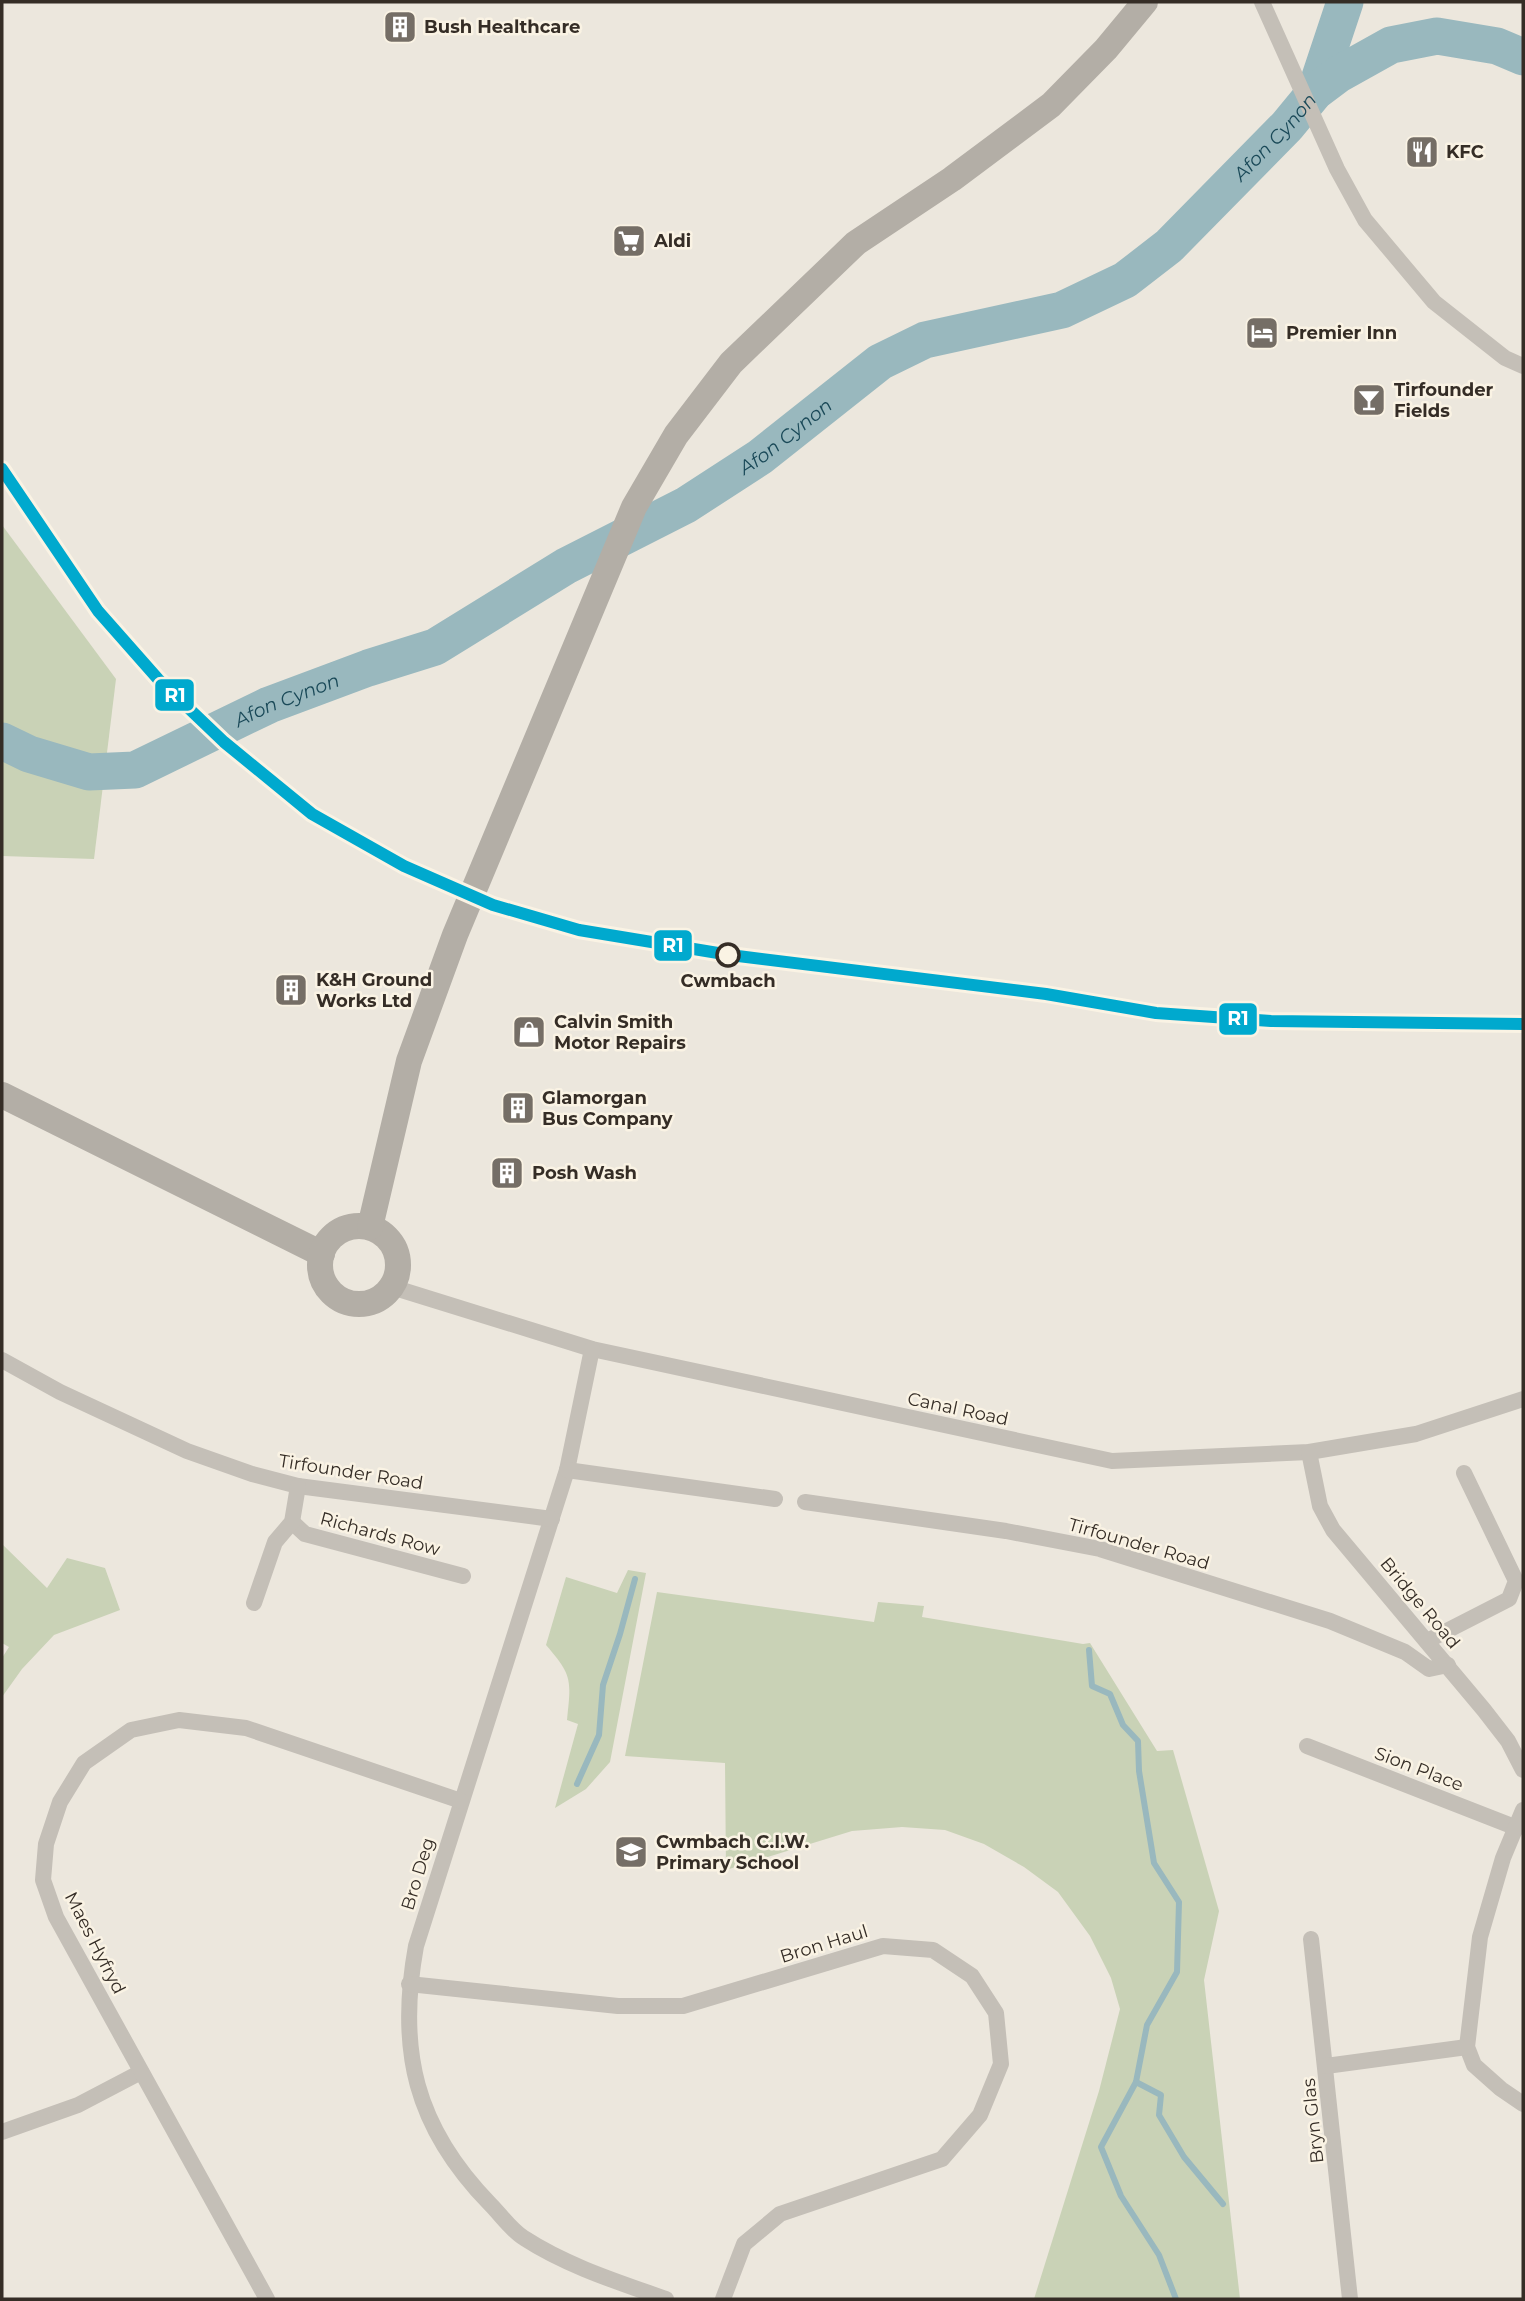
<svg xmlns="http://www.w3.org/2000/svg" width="1525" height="2301" font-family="Montserrat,sans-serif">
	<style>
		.green { fill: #c9d2b6 }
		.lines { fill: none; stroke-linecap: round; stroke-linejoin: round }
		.stream { stroke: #99b8be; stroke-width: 6 }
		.river { stroke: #99b8be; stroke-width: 37 }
		.street { stroke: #c4bfb7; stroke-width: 16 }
		.primary { stroke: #b3aea6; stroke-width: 26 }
		.rail-1-casing { stroke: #faf3e4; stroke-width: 18 }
		.rail-1 { stroke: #00a9ce; stroke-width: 12 }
		.stop-dot { fill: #faf3e4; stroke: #352d26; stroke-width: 3.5 }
		.labels { text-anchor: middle; stroke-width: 5; stroke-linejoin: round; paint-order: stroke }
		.poi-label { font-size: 18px; font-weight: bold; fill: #352d26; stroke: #faf3e4; text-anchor: start }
		.stop-label { font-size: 18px; font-weight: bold; fill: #352d26; stroke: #faf3e4 }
		.street-label { font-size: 18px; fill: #352d26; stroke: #faf3e4 }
		.water-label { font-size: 19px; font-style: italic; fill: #1a4958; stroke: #faf3e4 }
		.line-badge { stroke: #faf3e4; stroke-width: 2.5 }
		.badge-label { font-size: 19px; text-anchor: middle; font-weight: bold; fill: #fff }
	</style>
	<rect width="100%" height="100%" fill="#ece7dd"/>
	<g class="green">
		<polygon points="2,525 116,679 94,859 2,856"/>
		<polygon points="2,1544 47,1588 67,1558 105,1568 120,1610 54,1635 22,1669 2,1697 2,1658 9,1647 2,1643"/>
		<path d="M628,1570L646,1573L610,1762L586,1789L555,1808L578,1724L567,1720C571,1680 573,1676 546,1645L566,1577L617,1593Z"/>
		<polygon points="657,1592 874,1622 878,1602 924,1606 922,1617 1083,1644 1090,1643 1157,1751 1173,1750 1219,1911 1204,1980 1240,2299 1034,2299 1099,2091 1120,2009 1111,1978 1090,1936 1058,1892 1024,1867 984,1844 945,1830 902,1827 852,1831 726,1870 725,1763 625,1756"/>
	</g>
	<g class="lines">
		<g class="stream">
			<polyline points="1089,1650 1092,1686 1110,1694 1123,1725 1138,1741 1139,1771 1154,1863 1179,1902 1177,1972 1147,2025 1136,2082 1101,2147 1121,2196 1159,2255 1176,2299"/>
			<polyline points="577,1784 599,1735 603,1685 620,1634 635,1579"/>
			<polyline points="1136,2082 1161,2095 1159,2115 1184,2157 1223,2204"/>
		</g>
		<g class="river">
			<polyline points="1315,92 1345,2"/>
			<path id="s1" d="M2,741L29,754L89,772L135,770L269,705L368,668L435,647L566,566L686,505L760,457L880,362L925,340L1062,310L1125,280L1169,246L1287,126L1315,92L1339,74L1391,45L1437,36L1497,46L1523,57"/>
		</g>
		<g class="street">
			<polyline points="1262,2 1337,169 1365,220 1434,302 1505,358 1523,366"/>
			<polyline points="392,1287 592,1349 1112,1461 1309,1452 1416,1434 1523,1399"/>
			<path d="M592,1349L567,1470L416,1946C397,2050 415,2127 490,2204C501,2215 511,2230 524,2238C567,2266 618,2282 666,2299"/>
			<polyline points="2,1360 60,1392 187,1451 252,1474 298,1486 552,1519"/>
			<polyline points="1309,1452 1320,1506 1333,1530 1484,1710 1508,1741 1523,1770"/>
			<polyline points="567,1470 775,1499"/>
			<polyline points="805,1502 1006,1531 1100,1549 1330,1621 1405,1652 1429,1669 1448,1665"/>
			<polyline points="292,1522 305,1534 463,1576"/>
			<polyline points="254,1603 275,1542 292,1522 298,1486"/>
			<polyline points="1427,1641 1509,1599 1516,1581 1464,1473"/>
			<polyline points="1307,1746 1517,1828"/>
			<polyline points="1523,1810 1503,1858 1480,1937 1467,2047 1474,2065 1501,2089 1523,2104"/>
			<polyline points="1311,1939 1350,2299"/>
			<polyline points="409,1984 618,2006 683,2006 883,1946 933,1950 972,1976 996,2013 1001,2064 980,2115 942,2159 780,2214 744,2244 723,2299"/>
			<polyline points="1326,2066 1467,2047"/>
			<polyline points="2,2132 78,2105 141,2072"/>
			<polyline points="267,2299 56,1917 43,1880 46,1844 60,1802 84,1763 131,1730 179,1720 246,1728 461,1801"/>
		</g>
		<g class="primary">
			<polyline points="2,1095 322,1254"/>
			<circle cx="359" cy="1265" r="39"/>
			<polyline points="370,1227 409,1061 455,935 634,507 676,435 731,363 856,243 952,179 1051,105 1106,49 1145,2"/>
		</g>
		<defs>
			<polyline id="rail-1" points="2,469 98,611 158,679 224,742 312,814 404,866 493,905 579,930 730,955 1046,994 1156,1013 1271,1021 1523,1024"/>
		</defs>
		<use href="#rail-1" class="rail-1-casing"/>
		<use href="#rail-1" class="rail-1"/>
	</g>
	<defs>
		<symbol id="building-square" viewBox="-11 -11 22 22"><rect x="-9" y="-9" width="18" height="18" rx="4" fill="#756e66" stroke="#faf3e4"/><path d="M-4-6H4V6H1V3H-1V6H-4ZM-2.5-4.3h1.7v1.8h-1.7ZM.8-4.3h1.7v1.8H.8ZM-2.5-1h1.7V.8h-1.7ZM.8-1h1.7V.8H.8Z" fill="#fff"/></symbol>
		<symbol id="restaurant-square" viewBox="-11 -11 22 22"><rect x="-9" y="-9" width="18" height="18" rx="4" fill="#756e66" stroke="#faf3e4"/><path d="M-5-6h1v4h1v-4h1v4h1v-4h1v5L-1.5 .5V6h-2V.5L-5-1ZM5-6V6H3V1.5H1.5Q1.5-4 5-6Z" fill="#fff"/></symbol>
		<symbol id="supermarket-square" viewBox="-11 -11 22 22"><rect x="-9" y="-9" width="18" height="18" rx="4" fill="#756e66" stroke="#faf3e4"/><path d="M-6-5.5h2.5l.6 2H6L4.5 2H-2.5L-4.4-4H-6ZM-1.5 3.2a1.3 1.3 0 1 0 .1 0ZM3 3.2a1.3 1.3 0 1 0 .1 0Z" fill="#fff"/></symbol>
		<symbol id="hotel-square" viewBox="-11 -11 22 22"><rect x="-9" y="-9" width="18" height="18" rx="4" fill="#756e66" stroke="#faf3e4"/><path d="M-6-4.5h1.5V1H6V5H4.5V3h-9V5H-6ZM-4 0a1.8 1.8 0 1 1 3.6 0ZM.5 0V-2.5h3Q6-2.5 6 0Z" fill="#fff"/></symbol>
		<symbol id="bar-square" viewBox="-11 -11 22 22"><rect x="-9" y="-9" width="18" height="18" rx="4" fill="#756e66" stroke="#faf3e4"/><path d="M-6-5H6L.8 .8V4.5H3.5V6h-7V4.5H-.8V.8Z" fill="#fff"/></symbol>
		<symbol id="shop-square" viewBox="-11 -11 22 22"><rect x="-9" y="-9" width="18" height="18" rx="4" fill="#756e66" stroke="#faf3e4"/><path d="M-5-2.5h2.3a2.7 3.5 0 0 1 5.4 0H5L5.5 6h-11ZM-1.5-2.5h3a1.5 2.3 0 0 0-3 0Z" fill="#fff"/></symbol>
		<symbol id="school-square" viewBox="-11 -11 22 22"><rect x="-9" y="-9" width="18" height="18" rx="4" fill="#756e66" stroke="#faf3e4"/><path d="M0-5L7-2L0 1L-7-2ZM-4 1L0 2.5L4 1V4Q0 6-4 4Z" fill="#fff"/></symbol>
	</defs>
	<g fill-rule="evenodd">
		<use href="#building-square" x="381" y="8" width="38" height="38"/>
		<use href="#restaurant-square" x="1403" y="133" width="38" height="38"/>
		<use href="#supermarket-square" x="610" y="222" width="38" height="38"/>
		<use href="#hotel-square" x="1243" y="314" width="38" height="38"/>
		<use href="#bar-square" x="1350" y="381" width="38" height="38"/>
		<use href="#building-square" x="272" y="971" width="38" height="38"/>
		<use href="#shop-square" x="510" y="1013" width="38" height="38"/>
		<use href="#building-square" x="499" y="1089" width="38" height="38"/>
		<use href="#building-square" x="488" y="1154" width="38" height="38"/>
		<use href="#school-square" x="612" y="1833" width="38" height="38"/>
	</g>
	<circle class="stop-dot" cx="728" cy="955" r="11"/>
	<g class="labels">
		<g class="poi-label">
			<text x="424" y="33">Bush Healthcare</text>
			<text x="1446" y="158">KFC</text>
			<text x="654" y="247">Aldi</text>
			<text x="1286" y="339">Premier Inn</text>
			<text x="1394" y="396">Tirfounder<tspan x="1394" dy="21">Fields</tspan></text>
			<text x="316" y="986">K&amp;H Ground<tspan x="316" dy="21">Works Ltd</tspan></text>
			<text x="554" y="1028">Calvin Smith<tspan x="554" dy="21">Motor Repairs</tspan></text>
			<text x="542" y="1104">Glamorgan<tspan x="542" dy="21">Bus Company</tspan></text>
			<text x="532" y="1179">Posh Wash</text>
			<text x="656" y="1848">Cwmbach C.I.W.<tspan x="656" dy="21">Primary School</tspan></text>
		</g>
		<g class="stop-label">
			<text x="728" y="987">Cwmbach</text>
		</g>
		<g class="street-label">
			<text transform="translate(958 1409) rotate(12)" y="6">Canal Road</text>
			<text transform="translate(351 1472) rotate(9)" y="6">Tirfounder Road</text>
			<text transform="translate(380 1534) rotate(15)" y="6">Richards Row</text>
			<text transform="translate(1139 1544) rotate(16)" y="6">Tirfounder Road</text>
			<text transform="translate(1420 1603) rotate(50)" y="6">Bridge Road</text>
			<text transform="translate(1419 1769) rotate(21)" y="6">Sion Place</text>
			<text transform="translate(418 1874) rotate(-73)" y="6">Bro Deg</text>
			<text transform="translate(95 1943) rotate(63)" y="6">Maes Hyfryd</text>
			<text transform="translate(824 1944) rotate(-17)" y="6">Bron Haul</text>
			<text transform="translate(1313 2121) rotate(-96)" y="6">Bryn Glas</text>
		</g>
		<g class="water-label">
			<text dy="7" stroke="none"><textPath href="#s1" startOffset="1461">Afon Cynon</textPath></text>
			<text dy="7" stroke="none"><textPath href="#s1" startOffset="873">Afon Cynon</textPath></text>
			<text dy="7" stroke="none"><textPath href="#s1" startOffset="306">Afon Cynon</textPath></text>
		</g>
	</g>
	<g class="line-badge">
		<rect x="154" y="678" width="41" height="34" rx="7" fill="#00a9ce"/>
		<rect x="653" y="929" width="40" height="33" rx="7" fill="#00a9ce"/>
		<rect x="1218" y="1002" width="40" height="34" rx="7" fill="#00a9ce"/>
	</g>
	<g class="badge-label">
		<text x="175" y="702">R1</text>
		<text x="673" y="952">R1</text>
		<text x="1238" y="1025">R1</text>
	</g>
	<rect width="1525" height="2301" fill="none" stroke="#352d26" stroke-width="7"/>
</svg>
